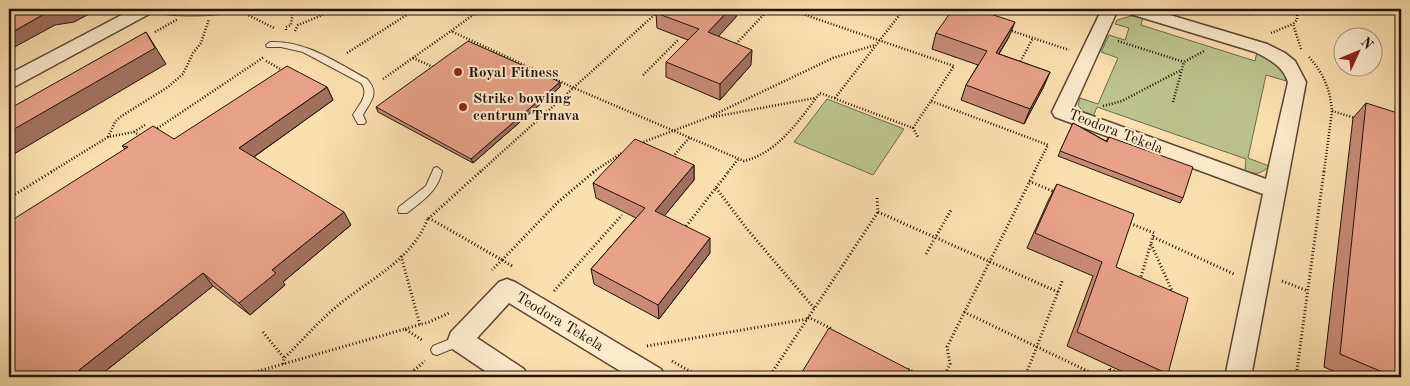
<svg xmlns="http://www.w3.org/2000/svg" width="1410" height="386" font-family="'Old Standard TT',serif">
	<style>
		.green { fill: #bcc38c; stroke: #6e6a4a }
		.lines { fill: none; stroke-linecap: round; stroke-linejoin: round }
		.service-casing { stroke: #584632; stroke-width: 2 }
		.minor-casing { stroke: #584632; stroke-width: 3 }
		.path-far1 { stroke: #211208; stroke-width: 2.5; stroke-dasharray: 1 2; stroke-linecap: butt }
		.path { stroke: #211208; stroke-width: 3; stroke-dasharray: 1 2.5; stroke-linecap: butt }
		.service { fill: #fcebcb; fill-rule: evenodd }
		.minor { fill: #fcebcb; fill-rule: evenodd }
		.wall { fill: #c78b74; stroke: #211208 }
		.shaded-wall { fill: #a2715e; stroke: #211208 }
		.building { fill: #e7a287; stroke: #211208 }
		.poi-dot { fill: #8f2418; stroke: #fcebcb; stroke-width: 2 }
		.labels { text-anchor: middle; stroke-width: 4; stroke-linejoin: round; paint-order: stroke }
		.poi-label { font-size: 15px; font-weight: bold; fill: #211208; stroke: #fcebcb; text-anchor: start }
		.street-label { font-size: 15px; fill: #211208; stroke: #fcebcb }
	</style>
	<rect width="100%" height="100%" fill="#fbe0af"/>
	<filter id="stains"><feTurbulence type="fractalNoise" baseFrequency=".004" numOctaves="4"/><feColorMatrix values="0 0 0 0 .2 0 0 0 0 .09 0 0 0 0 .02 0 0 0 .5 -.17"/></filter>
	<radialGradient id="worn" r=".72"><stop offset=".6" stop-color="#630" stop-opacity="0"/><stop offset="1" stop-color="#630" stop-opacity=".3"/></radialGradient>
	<g class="green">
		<path d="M163,9H245C229,17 167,19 151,11Z"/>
		<path d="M1131,16L1143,17L1141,25L1255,61L1257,52C1269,60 1284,66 1286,81L1266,75L1248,158L1269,166C1262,174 1255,175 1245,171L1246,159L1097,107L1093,117L1084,113L1078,105L1080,98L1098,104L1118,58L1101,52L1109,35L1125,40L1129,28L1115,24L1117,20Z"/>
		<polygon points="827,99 904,129 873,175 794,142"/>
	</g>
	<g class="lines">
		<defs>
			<g id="service">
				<polygon points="1393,9 1401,9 1401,13"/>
				<path d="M270,42C306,40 337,63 367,79C380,94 371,100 363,115L366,122L364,124H358L353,115C359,105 370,94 361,83L303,52L281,47H267L266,45Z"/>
				<path d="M437,167L442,171C438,191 422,201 407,213H399L398,210L399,207L426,186L434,168Z"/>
				<polygon points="460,335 464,336 466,340 464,344 437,355 433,354 431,350 433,346"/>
			</g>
			<g id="minor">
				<polygon points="133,9 153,9 151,13 16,86 9,88 9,74"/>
				<path d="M1102,9H1118L1073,109L1266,179L1288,82C1283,66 1269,59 1255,52L1127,13L1125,9H1150L1267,44L1285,53L1295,61L1306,82L1251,377H1225L1263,194L1055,117L1052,112Z"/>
				<polygon points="507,279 515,282 661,369 665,377 630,377 509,303 477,338 524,369 528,377 494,377 451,348 448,340 451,332 499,282"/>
			</g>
		</defs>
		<use href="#service" class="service-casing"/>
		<use href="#minor" class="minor-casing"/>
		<g class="path-far1">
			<path d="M481,9L451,31L574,88L744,161C778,153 800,119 820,93L913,128L918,137"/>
			<polyline points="788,9 954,66 931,101"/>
			<polyline points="944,9 953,12"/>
			<polyline points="1297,9 1297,20 1293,24 1301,49"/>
			<polyline points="246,14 274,28"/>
			<polyline points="286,30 286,27 291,25 293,9"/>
			<polyline points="1009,30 1069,50"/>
			<polyline points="295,31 298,25 337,9"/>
			<polyline points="155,32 178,19"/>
			<polyline points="1271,33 1293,24"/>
			<polyline points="1118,41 1184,62"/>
			<polyline points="734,46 769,9"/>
			<polyline points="347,53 416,9"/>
			<path d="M1309,57C1324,74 1330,89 1332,111L1324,172"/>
			<polyline points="413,58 435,68"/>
			<polyline points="266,61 284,71"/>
			<polyline points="1019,64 1033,38"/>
			<polyline points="643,75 678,40"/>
			<polyline points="383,79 451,31"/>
			<polyline points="835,98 904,9"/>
			<polyline points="1173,102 1184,62 1204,51"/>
			<polyline points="1103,106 1122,101 1181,70"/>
			<polyline points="1332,111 1355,118"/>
			<polyline points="713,117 815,98"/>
			<polyline points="913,128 931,101 1048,145 1034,172"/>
			<polyline points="155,130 264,57"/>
			<polyline points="134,132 145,125"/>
			<polyline points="108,137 115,122 120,117 168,87 183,74 193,53 201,43 209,19"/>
			<polyline points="638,144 707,118 833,58 875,45"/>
			<polyline points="671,159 690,137"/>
			<polyline points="51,172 108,137 134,132 141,136"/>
			<polyline points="480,172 661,9"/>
			<polyline points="593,172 622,153"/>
			<polyline points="728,172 739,158"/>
		</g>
		<g class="path">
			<polyline points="481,171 429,218 502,260 492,270"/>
			<polyline points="1029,181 1057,193"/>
			<polyline points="716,188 747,229 814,308"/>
			<polyline points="9,198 53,171"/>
			<polyline points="877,198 878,212 1058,292 1025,377"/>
			<polyline points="1127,222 1154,233 1140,280"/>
			<polyline points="684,229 729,171"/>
			<polyline points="1153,237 1234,274"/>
			<polyline points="1151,244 1173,293"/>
			<polyline points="926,254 951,210"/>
			<polyline points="401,256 420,325"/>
			<polyline points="502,260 558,202 595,171"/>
			<polyline points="502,260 512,266"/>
			<polyline points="1282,281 1308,291"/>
			<polyline points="554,291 622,215"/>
			<polyline points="1058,292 1063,279"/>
			<polyline points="964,312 1100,377"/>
			<polyline points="808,317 832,329"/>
			<polyline points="405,329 429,322 449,313"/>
			<polyline points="263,332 284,358"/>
			<polyline points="647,346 807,319"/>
			<polyline points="672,361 700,377"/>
			<path d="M283,364L284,358C302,341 317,323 336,307C368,280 413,260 428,218"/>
			<polyline points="908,369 923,377"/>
			<polyline points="1110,369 1127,377"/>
			<polyline points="413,371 421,377"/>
			<polyline points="238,377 405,329 422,340"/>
			<polyline points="406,377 425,361"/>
			<polyline points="769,377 878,212"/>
			<polyline points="944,377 950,364 947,347 1035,171"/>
			<polyline points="1108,377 1110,368"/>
			<polyline points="1296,377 1324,171"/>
		</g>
		<use href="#service" class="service"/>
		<use href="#minor" class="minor"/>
	</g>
	<g class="wall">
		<polygon points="661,9 736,9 736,17 718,36 751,65 720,100 666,77 666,62 688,40 657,28 656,13"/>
		<polygon points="1230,9 1254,9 1250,15"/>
		<polygon points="936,33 1009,37 999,54 1050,72 1043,88 1024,124 961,100 966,85 978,65 932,49"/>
		<polygon points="560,82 560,87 473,163 378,112 376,107"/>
		<polygon points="327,87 333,100 254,157 351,225 283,282 285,285 250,315 213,286 98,377 9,377 125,149 122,146 174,139"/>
		<polygon points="1366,103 1401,377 1347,377 1324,367 1353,118"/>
		<polygon points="1073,123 1106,141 1109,137 1183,198 1180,203 1058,156"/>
		<polygon points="694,165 694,180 664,216 710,253 659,319 594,284 591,269 636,218 596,198 593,183"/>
		<polygon points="1057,184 1116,267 1168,374 1166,377 1134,377 1067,346 1093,276 1027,248 1049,199"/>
	</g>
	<g class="shaded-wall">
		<polygon points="69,9 90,9 91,13 74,22 55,25 9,50 9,34 46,13"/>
		<polygon points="730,9 736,9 736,17 708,48 708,32"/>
		<polygon points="1015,22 1009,37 990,68 996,53"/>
		<polygon points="146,32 166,64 9,157 9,132"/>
		<polygon points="752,50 751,65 720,100 720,84"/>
		<polygon points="1050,72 1043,88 1024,124 1030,109"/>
		<polygon points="560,82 560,87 473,163 471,159"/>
		<polygon points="327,87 333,100 248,161 239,148"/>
		<polygon points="694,165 694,180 656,226 655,211"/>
		<polygon points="344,212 351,225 283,282 285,285 250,315 239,303 272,270"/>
		<polygon points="710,238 710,253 659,319 658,305"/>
		<polygon points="203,273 213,286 98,377 87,377 79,370"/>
	</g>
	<g class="building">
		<polygon points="9,9 69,9 65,11 46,13 9,34"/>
		<polygon points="661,9 730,9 708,32 752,50 720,84 666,62 699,29 656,13"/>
		<polygon points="953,9 975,9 1015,22 996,53 1050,72 1030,109 966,85 987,51 936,33"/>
		<polygon points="146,32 155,48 9,132 9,109"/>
		<polygon points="468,41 560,82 471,159 376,107"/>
		<polygon points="287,66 327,87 239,148 344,212 272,270 276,273 239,303 203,273 79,370 87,377 9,377 9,222 128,147 122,146 153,126 174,139"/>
		<polygon points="1366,103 1401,114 1401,377 1394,377 1340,354"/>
		<polygon points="1073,123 1107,142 1109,137 1193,167 1183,198 1060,151"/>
		<polygon points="635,139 694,165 655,211 710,238 658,305 591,269 645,208 593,183"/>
		<polygon points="1057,184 1134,214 1116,267 1188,298 1168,374 1077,332 1102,262 1035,233"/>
		<polygon points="829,328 910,370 906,377 799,377"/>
	</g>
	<g class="poi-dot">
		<circle cx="458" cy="72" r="5"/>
		<circle cx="463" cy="107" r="5"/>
	</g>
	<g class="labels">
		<g class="poi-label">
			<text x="468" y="77">Royal Fitness</text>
			<text x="473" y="103">Strike bowling<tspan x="473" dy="17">centrum Trnava</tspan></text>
		</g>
		<g class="street-label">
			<text transform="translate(1116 131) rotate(21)" y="5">Teodora Tekela</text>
			<text transform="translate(560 321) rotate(31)" y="5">Teodora Tekela</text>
		</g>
	</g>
	<rect width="1410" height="386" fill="none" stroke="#fbe0af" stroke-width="30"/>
	<rect x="10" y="10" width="1390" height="366" fill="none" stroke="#211208" stroke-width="2.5"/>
	<rect x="15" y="15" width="1380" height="356" fill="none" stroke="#211208"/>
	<g transform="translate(1358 52) rotate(46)"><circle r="24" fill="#fcebcb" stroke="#a4947d"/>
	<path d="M0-4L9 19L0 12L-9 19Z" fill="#8f2418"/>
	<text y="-8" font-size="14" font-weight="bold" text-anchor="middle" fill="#211208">N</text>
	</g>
	<rect width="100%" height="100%" filter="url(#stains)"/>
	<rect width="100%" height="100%" fill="url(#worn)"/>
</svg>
